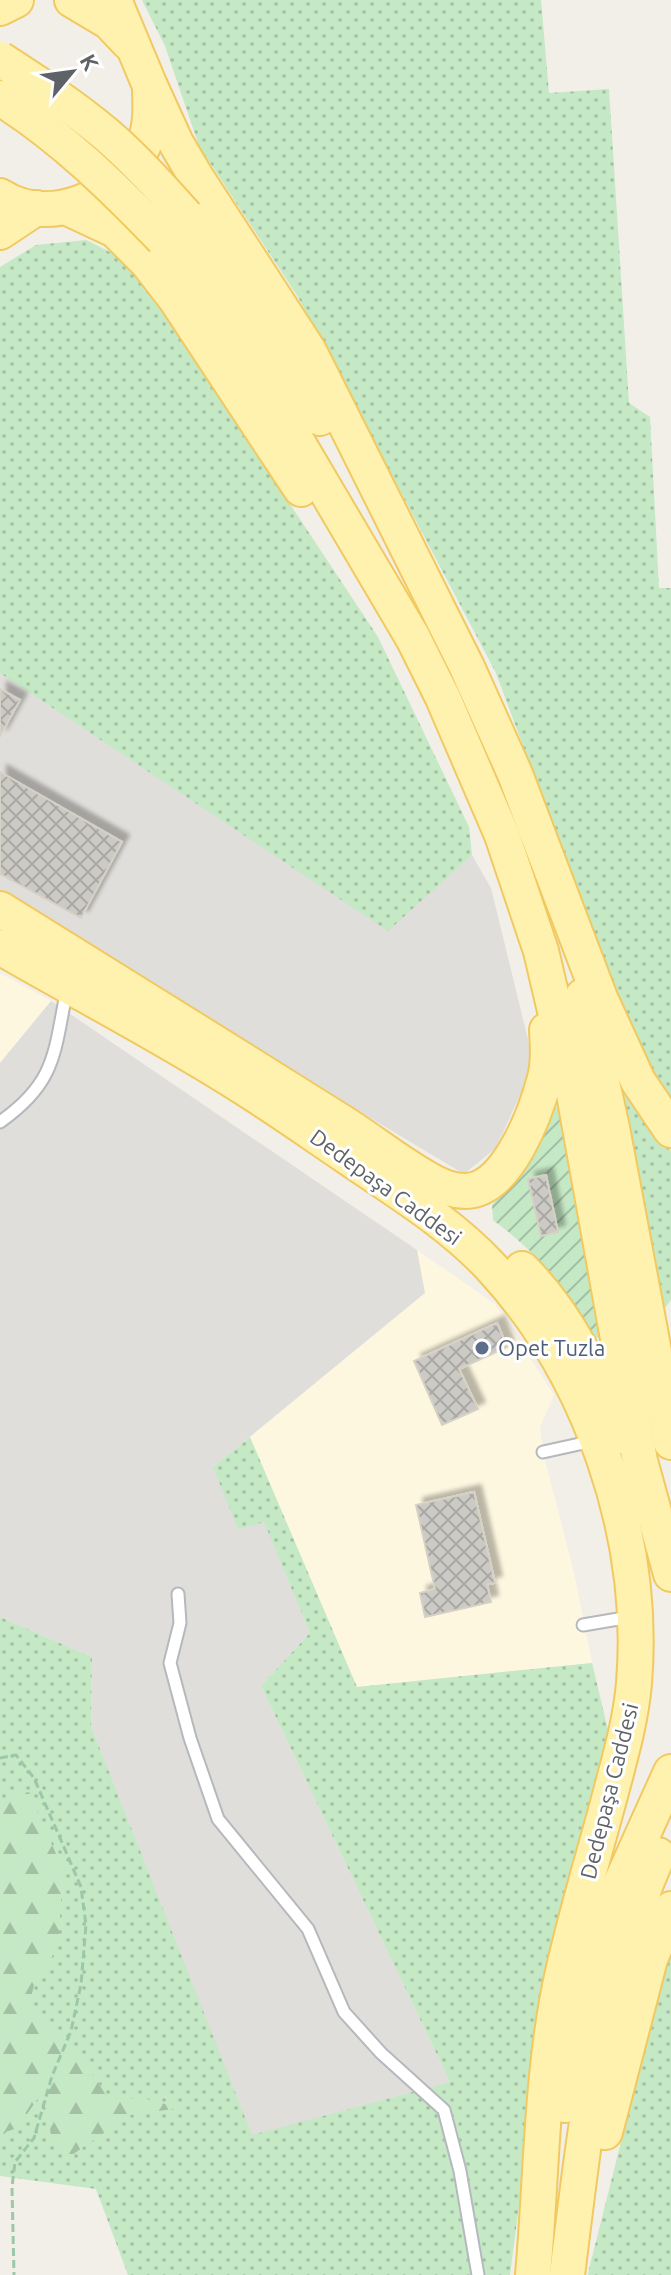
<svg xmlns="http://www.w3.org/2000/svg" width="671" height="2275" font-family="Ubuntu,sans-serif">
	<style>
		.commercial { fill: #fef7e0 }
		.industrial { fill: #e0deda }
		.grass { fill: url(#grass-dots) }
		.forest { fill: url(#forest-firs) }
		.garden { fill: url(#garden-furrows) }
		.building { fill: url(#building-cross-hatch); stroke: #d6d1c6; stroke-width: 2; filter: url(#shadow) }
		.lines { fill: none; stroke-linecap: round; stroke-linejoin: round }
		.service-casing { stroke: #b5b8bc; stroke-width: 15 }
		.primary-casing { stroke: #f2c960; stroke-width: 38 }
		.path { stroke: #9cc7a9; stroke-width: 3; stroke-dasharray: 8 4; stroke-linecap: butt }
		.service { stroke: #fff; stroke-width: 11 }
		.primary { stroke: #fff2af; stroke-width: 34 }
		.primary-bridge-casing { stroke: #f2c960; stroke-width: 38; stroke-linecap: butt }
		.primary-bridge { stroke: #fff2af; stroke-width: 34 }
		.service-dot { fill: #5c6f8a; stroke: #fff; stroke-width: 3 }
		.labels { text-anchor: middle; stroke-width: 6; stroke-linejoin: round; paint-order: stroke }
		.street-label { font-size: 22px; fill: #5f6368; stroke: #fff }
		.service-label { font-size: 22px; fill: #4e5e75; stroke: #fff; text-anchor: start }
	</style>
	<defs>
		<pattern id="grass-dots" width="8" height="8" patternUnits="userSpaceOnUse" patternTransform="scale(2)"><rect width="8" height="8" fill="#c5e8c5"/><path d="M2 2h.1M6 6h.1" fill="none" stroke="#a3c0a4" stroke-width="1.8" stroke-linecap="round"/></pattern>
		<pattern id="forest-firs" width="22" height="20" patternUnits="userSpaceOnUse" patternTransform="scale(2)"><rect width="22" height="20" fill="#c5e8c5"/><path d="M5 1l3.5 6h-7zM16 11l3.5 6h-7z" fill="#a3c0a4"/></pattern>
		<pattern id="garden-furrows" width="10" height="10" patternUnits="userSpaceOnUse" patternTransform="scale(2)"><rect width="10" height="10" fill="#c5e8c5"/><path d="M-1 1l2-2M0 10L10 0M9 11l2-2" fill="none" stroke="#a3c0a4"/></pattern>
		<pattern id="building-cross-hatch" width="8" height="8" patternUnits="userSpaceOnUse" patternTransform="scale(2)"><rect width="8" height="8" fill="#cccac5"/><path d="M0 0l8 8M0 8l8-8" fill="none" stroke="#a9a8a4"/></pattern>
		<filter id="shadow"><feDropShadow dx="7" dy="-7" stdDeviation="2" flood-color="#0004"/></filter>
	</defs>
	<rect width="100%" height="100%" fill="#f1efe8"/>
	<g class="commercial">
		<polygon points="0,973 51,1001 0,1063"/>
		<polygon points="417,1250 495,1304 554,1395 540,1427 543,1452 574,1573 592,1663 357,1687 266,1483 250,1437 424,1293"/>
	</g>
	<g class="industrial">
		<polygon points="0,673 388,930 472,855 491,888 534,1064 496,1148 464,1174 84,947 0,893"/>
		<polygon points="51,1001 417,1250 425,1293 213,1467 264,1521 310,1633 261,1686 450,2082 251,2136 91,1726 92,1657 0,1617 0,1063"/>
	</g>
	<g class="grass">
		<polygon points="142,0 541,0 549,93 609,89 629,403 650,417 659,588 671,588 671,1104 638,1056 496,673 298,297 199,146 165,46"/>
		<polygon points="86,240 124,259 162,311 378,637 469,827 472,855 388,931 0,673 0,267 36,245"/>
		<polygon points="614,1071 671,1151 671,1300 664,1309 658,1310"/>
		<polygon points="250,1437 357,1687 592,1663 608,1730 540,1991 526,2152 510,2275 128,2275 96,2189 0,2176 0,1617 92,1657 91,1726 252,2135 450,2082 261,1686 310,1633 264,1522 238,1529 213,1467"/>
		<polygon points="671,1944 671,2275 588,2275 589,2269"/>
	</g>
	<polygon class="forest" points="29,1792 63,1870 58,1947 34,1985 30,2002 85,2063 109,2098 147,2099 180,2108 130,2115 69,2157 54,2146 42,2093 17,2128 0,2134 0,1799"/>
	<path class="garden" d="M560,1107L606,1336L592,1339C565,1285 541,1256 493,1220L492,1205C520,1177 536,1143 553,1108Z"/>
	<g class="building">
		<polygon points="0,689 20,700 0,736"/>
		<polygon points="0,772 122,842 81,918 0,874"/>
		<polygon points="546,1175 558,1232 541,1236 528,1179"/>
		<polygon points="497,1323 507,1347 459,1369 478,1409 442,1425 414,1361"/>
		<polygon points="474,1492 495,1583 487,1584 491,1602 425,1617 420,1593 435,1589 416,1505"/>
	</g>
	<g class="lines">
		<defs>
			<g id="service">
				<path d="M0,1122C57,1082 54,1052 67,989"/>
				<polyline points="543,1452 593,1441"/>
				<polyline points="178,1594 180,1623 170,1663 190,1738 218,1819 308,1929 344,2012 381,2053 444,2110 460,2171 478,2275"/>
				<polyline points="583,1625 630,1617"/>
			</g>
			<g id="primary">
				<polyline points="72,0 109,22 129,43"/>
				<polyline points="114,0 150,86 176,143 196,177 309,351 467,667 515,774 600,998 638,1081 671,1130"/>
				<polyline points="0,8 16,0"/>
				<path d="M0,196C49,227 114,199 140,152C151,134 151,112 150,91"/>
				<polyline points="68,208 115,230 148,263 175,298 301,489"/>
				<polyline points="186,216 252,303 320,418"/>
				<polyline points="0,232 36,208"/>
				<polyline points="163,239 224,319 252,365 413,638 443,698 502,835 541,951 572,1083 640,1461 671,1574"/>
				<path d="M0,909C113,979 227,1050 340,1121C369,1139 396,1161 426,1178C437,1185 452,1191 466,1191C508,1190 536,1112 545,1078C549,1062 548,1046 547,1030"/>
				<path d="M0,947C81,994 165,1037 243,1087C278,1109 312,1133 346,1156C395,1190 449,1222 490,1266C591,1374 646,1536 634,1683C631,1719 621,1754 612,1788C596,1849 577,1910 563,1972C541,2070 542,2174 533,2275"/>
				<polyline points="583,996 612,1128 671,1442"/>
				<path d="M522,1269C568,1315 597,1376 620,1436"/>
				<polyline points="565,2105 591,1972 615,1896 671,1772"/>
				<polyline points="605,2132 650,1959 671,1909"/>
				<path d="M567,2275C585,2133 599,1987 658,1855"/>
			</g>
		</defs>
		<use href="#service" class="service-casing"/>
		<use href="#primary" class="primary-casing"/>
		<polyline class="path" points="0,1758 16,1755 34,1778 63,1845 81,1887 86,1925 81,1984 71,2031 52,2076 34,2138 15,2162 12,2187 14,2275"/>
		<use href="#service" class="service"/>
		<use href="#primary" class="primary"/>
		<defs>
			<g id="primary-bridge">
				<path d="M0,59C37,83 74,107 107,135C136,160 161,188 186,216"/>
				<path d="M0,98C61,136 113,187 163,239"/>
			</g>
		</defs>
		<use href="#primary-bridge" class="primary-bridge-casing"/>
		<use href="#primary-bridge" class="primary-bridge"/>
	</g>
	<circle class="service-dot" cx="482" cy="1348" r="8"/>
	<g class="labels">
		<g class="street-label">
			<text transform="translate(386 1187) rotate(36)" y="8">Dedepaşa Caddesi</text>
			<text transform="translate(609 1791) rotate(-76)" y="8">Dedepaşa Caddesi</text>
		</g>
		<g class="service-label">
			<text x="498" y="1356">Opet Tuzla</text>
		</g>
	</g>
	<g transform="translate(72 72) rotate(61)" stroke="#ffffff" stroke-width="6" paint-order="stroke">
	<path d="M0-6L14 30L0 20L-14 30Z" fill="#5f6368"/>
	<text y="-12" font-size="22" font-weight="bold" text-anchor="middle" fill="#5f6368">K</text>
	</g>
</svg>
